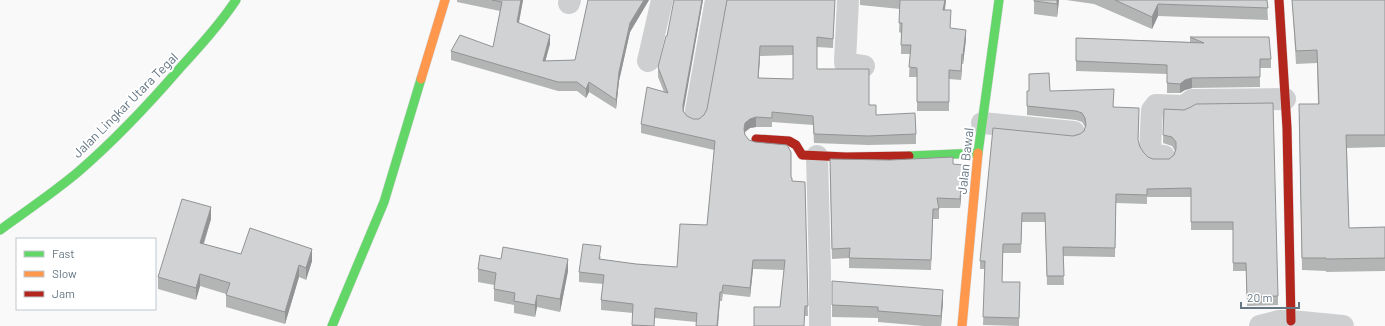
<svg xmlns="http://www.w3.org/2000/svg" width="1385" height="326" font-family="Barlow,sans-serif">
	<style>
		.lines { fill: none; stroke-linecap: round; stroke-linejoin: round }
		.fast-casing { stroke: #d5d6d7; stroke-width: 10 }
		.slow-casing { stroke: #d5d6d7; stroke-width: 10 }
		.jam-casing { stroke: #d5d6d7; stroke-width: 10 }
		.street { stroke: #cecfd0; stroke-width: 22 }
		.fast { stroke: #63d668; stroke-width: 9 }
		.slow { stroke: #ff974d; stroke-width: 9 }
		.jam { stroke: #b3261e; stroke-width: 9 }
		.wall { fill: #b3b5b5; fill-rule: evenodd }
		.shaded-wall { fill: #929394 }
		.building { fill: #d0d2d3; stroke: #929394; fill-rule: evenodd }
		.labels { text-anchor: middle; stroke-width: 4; stroke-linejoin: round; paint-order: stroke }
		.street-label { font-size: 13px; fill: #657683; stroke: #fff }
	</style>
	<rect width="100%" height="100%" fill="#f9f9f9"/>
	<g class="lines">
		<defs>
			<g id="fast">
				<polyline points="978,153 999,0"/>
				<polyline points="909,156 978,153"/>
				<path d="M0,230C26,211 53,193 78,172C115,140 148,105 180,68C200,46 220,24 236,0"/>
				<polyline points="332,326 384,202 421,79"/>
			</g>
			<g id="slow">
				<polyline points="421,79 445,0"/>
				<polyline points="962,326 978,153"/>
			</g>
			<g id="jam">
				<polyline points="1279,0 1287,128 1291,321"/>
				<polyline points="756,139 789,141 796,145 802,155 846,157 909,156"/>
			</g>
		</defs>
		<use href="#fast" class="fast-casing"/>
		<use href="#slow" class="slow-casing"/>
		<use href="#jam" class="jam-casing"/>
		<g class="street">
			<polyline points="848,0 845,61 845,63 864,66"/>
			<polyline points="569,3 570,0"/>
			<polyline points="648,61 662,0"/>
			<polyline points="695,116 716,0"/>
			<polyline points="982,123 1074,132"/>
			<polyline points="817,156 820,271 820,326"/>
			<polyline points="1164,156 1154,155 1150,149 1152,110 1156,105 1184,106 1192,100 1285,99"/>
			<polyline points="1260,326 1279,321 1291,321 1343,326"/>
		</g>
		<use href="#fast" class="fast"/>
		<use href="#slow" class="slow"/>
		<use href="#jam" class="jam"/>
	</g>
	<g class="wall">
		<polygon points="457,0 523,0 519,23 550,44 545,61 575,60 588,0 649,0 630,32 619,81 616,109 589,92 586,98 577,91 558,91 451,60 451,51 493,47 500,11 457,2"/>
		<path d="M674,0H703L683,111L687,116L693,119H699L704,115L707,109L727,0H835L833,48L817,47V69L869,105L876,115L916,134V144L868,145L814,143L813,125L772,122V127H756L750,128L745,132V135L749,140L791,177L792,181L805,182L808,316H805L780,307L784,270L753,269L750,297L723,294L722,301H720L696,322L655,318L654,326H632L633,313L601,310V300L603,284L579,282V272L601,256L600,259L636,264L677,267L707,225L714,150L641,133V124L664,92L658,77V67L667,36L674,4ZM793,55V79L758,78L760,56Z"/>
		<polygon points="860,0 946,0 945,10 950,28 966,39 963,64 962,64 961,80 949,79 949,111 917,111 917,77 909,77 910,54 901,54 901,33 899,32 900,9 860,5"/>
		<polygon points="1034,0 1059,0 1057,17 1034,14"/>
		<polygon points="1066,0 1267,0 1268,20 1158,16 1152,29 1094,4"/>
		<polygon points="1292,0 1385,0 1385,147 1347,148 1349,228 1385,227 1385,271 1326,272 1326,271 1302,270 1299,117 1318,104 1317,63 1296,64"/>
		<polygon points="1190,37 1271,59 1271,68 1260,68 1260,87 1192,88 1185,90 1180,93 1167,93 1167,74 1076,71 1076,38 1190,42"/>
		<polygon points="1027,91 1050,91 1113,107 1139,117 1138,141 1140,147 1144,153 1148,157 1153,159 1169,159 1174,155 1175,151 1172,146 1163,143 1164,109 1278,296 1278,305 1247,306 1246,271 1233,271 1233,230 1191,230 1191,197 1147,197 1147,204 1116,203 1115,257 1063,256 1064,285 1047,285 1045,222 1022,222 1021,253 1003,253 1002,282 1020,282 1019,326 983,325 985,269 980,269 980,261 1073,136 1080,134 1084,131 1085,127 1082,122 1076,120 1027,115"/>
		<polygon points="953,164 963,175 960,208 939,208 939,219 933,219 931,270 849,268 849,258 832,259 830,169"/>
		<polygon points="211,219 204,244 241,254 312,261 306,280 299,277 285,324 226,307 226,294 200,286 196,300 158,289 158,277"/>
		<polygon points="478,269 568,271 560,312 537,307 535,317 514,313 514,305 494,301 494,285 478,282"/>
		<polygon points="832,281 943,301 941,326 924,326 878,322 878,318 832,317"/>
	</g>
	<g class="shaded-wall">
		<polygon points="521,0 523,0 517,31 517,22"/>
		<polygon points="644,0 649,0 630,32 619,81 616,109 616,100 619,72 630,23"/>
		<polygon points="702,0 703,0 683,114 683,105"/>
		<polygon points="945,0 946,0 943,19 943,10"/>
		<polygon points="1057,0 1059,0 1057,17"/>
		<polygon points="1158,4 1158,16 1152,29 1152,17"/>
		<polygon points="966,30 966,39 963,64 963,55"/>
		<polygon points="550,35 550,44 543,70 543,61"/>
		<polygon points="760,46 760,56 758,87 758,78"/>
		<polygon points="962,54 962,64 961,80 961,71"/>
		<polygon points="1192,78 1192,88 1185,90 1180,93 1180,84 1185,80"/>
		<polygon points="589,82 589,92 586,98 586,89"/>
		<polygon points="756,117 756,127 750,128 745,132 744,139 744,129 745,123 750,119"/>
		<polygon points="963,165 963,175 960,208 960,199"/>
		<polygon points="211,207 211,219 200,254 200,243"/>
		<polygon points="312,249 312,261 306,280 306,268"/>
		<polygon points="568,259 568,271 560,312 560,299"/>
		<polygon points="753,260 753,269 750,297 750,288"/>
		<polygon points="299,265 299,277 285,324 285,312"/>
		<polygon points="200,274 200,286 196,300 196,288"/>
		<polygon points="943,290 943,301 941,326 941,316"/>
		<polygon points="720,292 720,301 718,326 717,326"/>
		<polygon points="537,295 537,307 535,317 535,305"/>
	</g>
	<g class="building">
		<polygon points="492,0 521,0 517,22 550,35 543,61 575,60 588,0 644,0 630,23 619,72 616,100 589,82 586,89 577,82 558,82 451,51 460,35 493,47 502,2"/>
		<path d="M674,0H702L683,105V111L687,116L693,119H699L704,115L707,109L727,0H835L833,39L817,37V69H869V105H876V115L915,113L916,134L868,136L814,134L813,116L772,112V118L756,117L750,119L745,123L744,129L745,135L749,140L755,142L787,145L791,152V177L792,178V181L805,182L808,306H805L804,326H754V307H780L785,260H753L750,288L723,285L722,292H720L717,326H696L697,313L655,308L654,326L632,325L633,304L601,300L604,275L579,272L583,244L601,246L599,259L636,264L677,267L680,224L707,225L715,141L641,124L647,87L668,93L658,67L666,36H667ZM760,46H793V79L758,78Z"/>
		<polygon points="900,0 945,0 943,10 951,10 950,28 966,30 963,55 962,54 961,71 949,70 949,102 917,102 917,68 909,67 911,45 901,45 902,23 899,23"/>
		<polygon points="1034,0 1057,0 1057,4 1034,1"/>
		<polygon points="1115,0 1267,0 1268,8 1158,4 1152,17"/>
		<polygon points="1292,0 1385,0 1385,135 1346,135 1349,228 1385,227 1385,258 1326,259 1326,258 1302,258 1299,104 1319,104 1317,50 1296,51"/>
		<polygon points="1190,37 1269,37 1271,59 1260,59 1260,77 1192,78 1185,80 1180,84 1167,83 1167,65 1076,61 1076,38 1204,43"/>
		<polygon points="1049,73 1050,91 1114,89 1113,107 1139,108 1138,140 1140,147 1144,153 1148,157 1153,159 1169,159 1174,155 1176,149 1176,142 1172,137 1163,135 1164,109 1184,110 1191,107 1196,104 1273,103 1278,296 1247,297 1246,263 1233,263 1233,222 1191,222 1191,188 1147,189 1147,195 1116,194 1115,248 1063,247 1064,276 1047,276 1045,213 1022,213 1021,244 1003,244 1002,282 1020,282 1019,318 983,317 985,261 980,261 993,128 1073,136 1080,134 1084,131 1086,125 1085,118 1082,113 1076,111 1027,106 1027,91 1029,91 1029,74"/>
		<polygon points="953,157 953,164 963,165 960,199 937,198 939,209 933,209 931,260 849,258 850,248 832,249 830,159 890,160"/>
		<polygon points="182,199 211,207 200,243 241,254 250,228 312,249 306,268 299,265 285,312 226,295 230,283 200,274 196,288 158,277"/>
		<polygon points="503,247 568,259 560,299 537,295 535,305 514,301 515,293 494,289 496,273 478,269 480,255 501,259"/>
		<polygon points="832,281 943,290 941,316 878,311 878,307 832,305"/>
	</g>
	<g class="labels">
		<g class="street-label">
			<text transform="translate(125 105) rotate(-45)" y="5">Jalan Lingkar Utara Tegal</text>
			<text transform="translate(965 161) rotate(-84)" y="5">Jalan Bawal</text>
		</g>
	</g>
	<rect x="16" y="238" width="140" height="72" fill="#ffffff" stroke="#c1c8cd"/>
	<rect x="24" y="251" width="20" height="6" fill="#63d668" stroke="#c1c8cd"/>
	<text x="52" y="258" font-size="12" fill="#657683">Fast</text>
	<rect x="24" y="271" width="20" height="6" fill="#ff974d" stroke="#c1c8cd"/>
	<text x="52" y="278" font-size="12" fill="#657683">Slow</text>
	<rect x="24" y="291" width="20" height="6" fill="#b3261e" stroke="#c1c8cd"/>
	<text x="52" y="298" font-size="12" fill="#657683">Jam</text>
	<path d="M1241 302v6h58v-6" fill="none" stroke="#657683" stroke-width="2"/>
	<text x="1247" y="302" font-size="12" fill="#657683" stroke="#ffffff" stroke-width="3" paint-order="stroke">20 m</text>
</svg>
